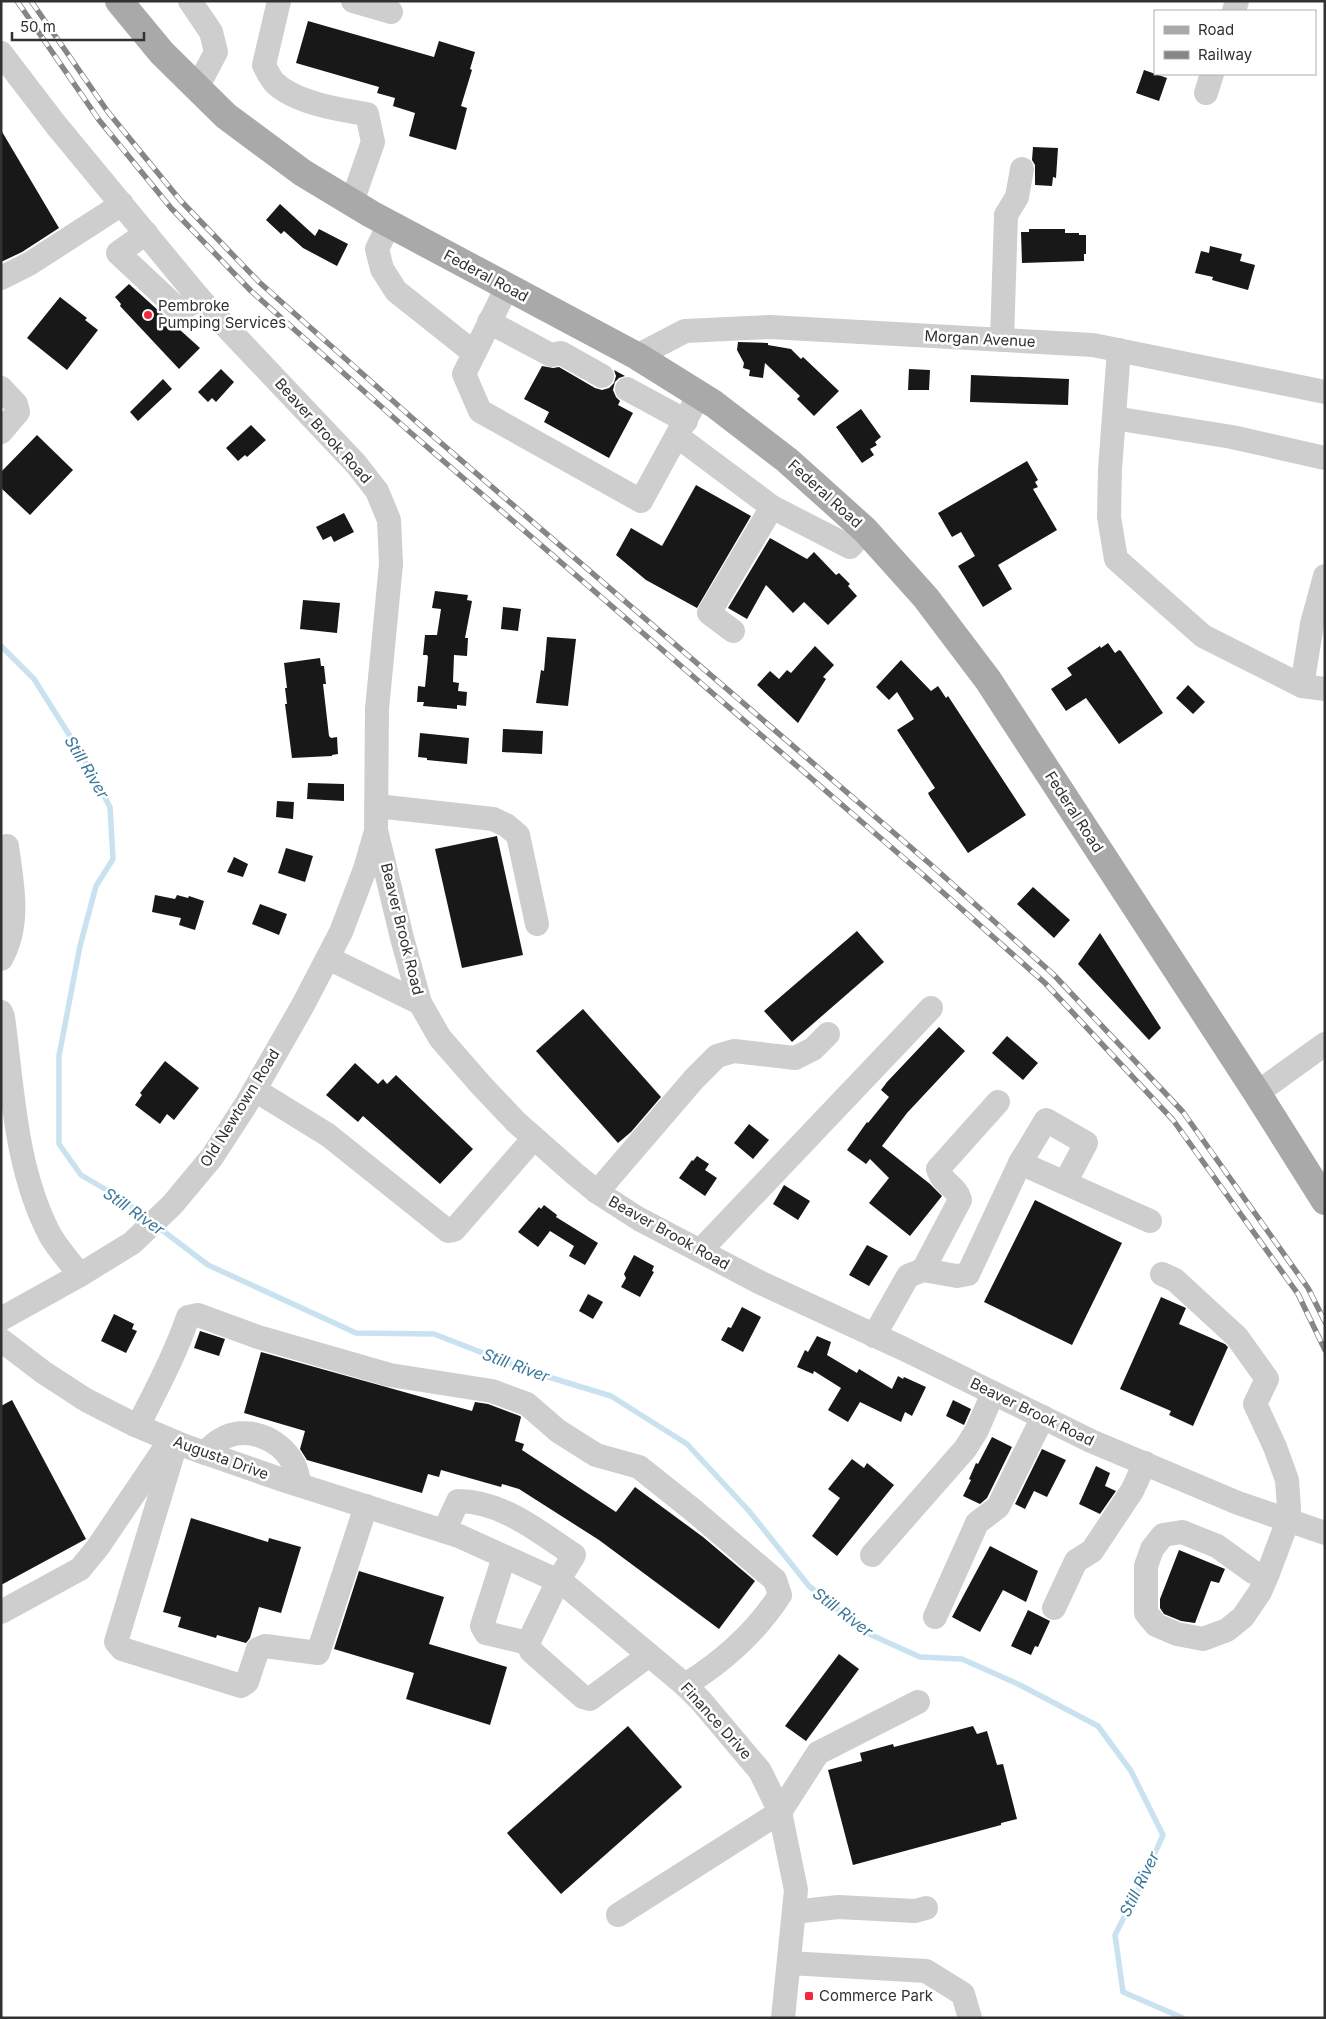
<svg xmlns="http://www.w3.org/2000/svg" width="1326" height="2019" font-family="Inter,sans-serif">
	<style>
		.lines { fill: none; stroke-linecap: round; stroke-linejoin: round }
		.stream { stroke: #c9e2ef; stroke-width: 5.5 }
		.building { fill: #181818 }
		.minor { stroke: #cecece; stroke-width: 24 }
		.major { stroke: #a9a9a9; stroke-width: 28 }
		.rail-casing { stroke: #868686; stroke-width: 5.5 }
		.rail { stroke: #fff; stroke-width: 4; stroke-dasharray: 11; stroke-linecap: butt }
		.poi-dot { fill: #f2283e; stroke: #fff; stroke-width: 2 }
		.labels { text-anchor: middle; stroke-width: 5; stroke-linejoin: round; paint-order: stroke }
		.street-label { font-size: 15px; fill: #313131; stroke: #fff }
		.poi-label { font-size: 15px; fill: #313131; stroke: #fff; text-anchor: start }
		.water-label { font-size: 16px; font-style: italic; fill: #387799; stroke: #fff }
	</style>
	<rect width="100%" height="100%" fill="#fff"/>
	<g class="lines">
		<g class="stream">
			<polyline points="1,646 34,679 80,752 110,807 113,859 96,886 80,946 59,1056 59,1144 81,1175 122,1199 148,1220"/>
			<polyline points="158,1227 208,1265 356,1333 434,1334 532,1372 611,1396 687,1444 749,1511 809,1586 867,1633 920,1657 962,1659 1020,1685 1098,1726 1131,1771 1163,1835 1142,1882 1115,1935 1123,1992 1183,2018"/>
		</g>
	</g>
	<g class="building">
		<polygon points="308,21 434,57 439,41 475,52 470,69 472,70 461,106 467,108 456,150 409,136 415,113 393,106 395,98 377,93 379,87 296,63"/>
		<polygon points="1144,70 1167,78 1159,101 1136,93"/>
		<polygon points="1,130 59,228 22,252 1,262"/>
		<polygon points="1033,147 1058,148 1056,178 1053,177 1052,186 1035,185 1035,165 1032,160"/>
		<polygon points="280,204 315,236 319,229 348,244 337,266 303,248 284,231 281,234 266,220"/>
		<polygon points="1029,229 1065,229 1065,233 1079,233 1079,235 1086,235 1086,254 1084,254 1084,261 1022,263 1021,232 1029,232"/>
		<polygon points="1210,246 1242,254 1240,261 1255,265 1248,290 1212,280 1213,277 1195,273 1201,251 1209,253"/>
		<polygon points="129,284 200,348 179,369 120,306 121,304 115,297"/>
		<polygon points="60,297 87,318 85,320 98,330 67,370 27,338"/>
		<polygon points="738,342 768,343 768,345 791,349 801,359 803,357 839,391 814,416 797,399 800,396 765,363 763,378 749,376 750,370 743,368 744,363 737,350"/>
		<polygon points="542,366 553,368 559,367 595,388 602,390 609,388 614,383 616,376 614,370 625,376 619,378 615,382 613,390 616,397 620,401 618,405 633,413 609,458 544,422 549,412 524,399"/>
		<polygon points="221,369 234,382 216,402 212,398 208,402 198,392"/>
		<polygon points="909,369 930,370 929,390 908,390"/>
		<polygon points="971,375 1069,379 1068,405 970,402"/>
		<polygon points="163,379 172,389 138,421 130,412"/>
		<polygon points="861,409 881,437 875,442 877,445 870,449 874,455 862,463 836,427"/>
		<polygon points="251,425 266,440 247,457 245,455 238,461 226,448"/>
		<polygon points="37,435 73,470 30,515 1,488 1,472"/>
		<polygon points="1027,461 1038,480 1035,482 1038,487 1033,489 1057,530 998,565 1012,589 983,607 958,566 975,556 961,532 952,537 938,513"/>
		<polygon points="696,485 751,516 697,608 646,580 616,555 631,528 662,546"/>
		<polygon points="344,513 354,532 334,542 331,536 323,540 316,527"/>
		<polygon points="770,538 807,559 814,552 836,575 839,573 850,584 848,586 857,596 828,625 804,602 793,613 766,585 747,619 728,608"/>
		<polygon points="435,591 468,595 467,600 472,601 465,638 468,638 467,656 454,655 453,682 459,683 458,691 467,692 466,706 457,705 457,709 423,706 424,702 417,702 418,686 425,687 428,657 427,655 423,655 425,635 437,635 441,609 432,608"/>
		<polygon points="303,600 340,603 337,633 300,629"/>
		<polygon points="503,607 521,609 518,631 501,629"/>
		<polygon points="547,637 576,639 568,706 536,703 541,670 544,671"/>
		<polygon points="1108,643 1115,653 1119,650 1121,651 1163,713 1119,744 1086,698 1066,711 1051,689 1072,675 1067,668 1100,646 1101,648"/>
		<polygon points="815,646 834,665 823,677 826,679 798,723 757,685 770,671 779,679 787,670 791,673"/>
		<polygon points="320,658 321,666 324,666 326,684 323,684 329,736 331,738 337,737 338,754 332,755 332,756 292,758 285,704 287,704 285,688 287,688 284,663"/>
		<polygon points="901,660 931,691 938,686 946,698 948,696 1026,815 968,853 930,797 928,793 935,788 897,730 914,719 897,692 889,700 876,687"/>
		<polygon points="1188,685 1205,702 1193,714 1176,698"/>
		<polygon points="503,729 543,731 542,754 502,752"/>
		<polygon points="420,733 469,738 467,764 427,760 427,758 418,757"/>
		<polygon points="308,783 344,784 344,801 307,799"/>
		<polygon points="277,801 294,802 293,819 276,817"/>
		<polygon points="497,836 523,955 462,968 435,849"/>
		<polygon points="286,848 313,856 305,882 278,873"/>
		<polygon points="234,857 248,864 243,877 227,872"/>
		<polygon points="1033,887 1070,920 1054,938 1017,904"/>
		<polygon points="155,895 175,899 177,895 188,898 189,896 204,901 195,930 179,925 181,918 152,912"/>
		<polygon points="260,904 287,914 279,935 252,924"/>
		<polygon points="857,931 884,962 792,1042 764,1011"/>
		<polygon points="1100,933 1161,1028 1149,1040 1078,964"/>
		<polygon points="583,1009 661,1097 631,1132 618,1143 536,1051"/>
		<polygon points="939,1027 965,1051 907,1113 882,1146 930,1184 942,1196 910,1236 869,1203 889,1178 870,1159 866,1164 847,1150 867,1122 868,1123 889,1097 881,1090 887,1082"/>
		<polygon points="1007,1036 1038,1063 1023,1080 992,1053"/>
		<polygon points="165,1061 199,1088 174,1120 167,1114 160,1124 135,1105 142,1095 140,1093"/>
		<polygon points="355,1063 378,1084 383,1079 387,1084 396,1075 473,1149 440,1184 363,1116 358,1122 326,1095"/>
		<polygon points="749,1124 769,1140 753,1159 734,1143"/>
		<polygon points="697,1156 709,1164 705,1170 717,1178 705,1196 679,1178 692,1160 693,1161"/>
		<polygon points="784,1185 810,1201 798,1220 773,1204"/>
		<polygon points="1035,1200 1122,1243 1072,1345 984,1302"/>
		<polygon points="544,1205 557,1215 556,1217 598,1243 585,1265 569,1256 574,1246 550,1231 538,1247 518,1232 539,1207 541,1209"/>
		<polygon points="867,1245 888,1256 869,1286 849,1275"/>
		<polygon points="634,1255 654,1266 652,1271 654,1272 640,1297 621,1287 626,1278 624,1274"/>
		<polygon points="588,1294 603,1302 593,1319 579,1311"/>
		<polygon points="1161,1297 1186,1308 1179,1324 1225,1344 1228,1347 1193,1426 1169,1415 1171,1411 1120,1389"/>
		<polygon points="742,1307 761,1317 743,1352 721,1340 728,1327 731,1328"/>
		<polygon points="114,1314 134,1324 132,1329 137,1331 126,1353 101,1341"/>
		<polygon points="200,1331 225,1339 219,1356 194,1348"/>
		<polygon points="817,1336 831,1342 827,1355 857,1373 859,1369 892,1389 898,1376 903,1379 904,1377 926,1387 912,1416 905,1412 901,1422 860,1402 848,1422 828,1410 841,1388 814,1371 813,1374 797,1367 805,1350 808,1352"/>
		<polygon points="261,1352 472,1411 475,1402 488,1404 520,1416 521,1417 515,1441 524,1444 522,1450 616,1512 635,1487 703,1537 755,1581 719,1629 599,1540 519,1489 502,1484 501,1487 441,1470 439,1477 428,1474 422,1493 307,1460 300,1449 305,1431 244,1413"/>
		<polygon points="12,1400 86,1539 1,1585 1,1406"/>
		<polygon points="953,1400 971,1409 964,1425 946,1416"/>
		<polygon points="992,1437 1012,1447 987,1498 980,1504 963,1496 971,1480 969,1479 976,1463 978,1464"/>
		<polygon points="1042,1449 1066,1460 1047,1497 1034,1491 1025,1509 1015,1504"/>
		<polygon points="852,1459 864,1468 867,1463 894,1485 837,1556 812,1536 840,1498 828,1489"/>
		<polygon points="1096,1466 1110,1473 1105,1486 1116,1491 1100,1514 1079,1504"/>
		<polygon points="191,1518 268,1542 269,1538 301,1547 281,1613 259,1607 250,1638 246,1643 217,1635 216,1638 178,1627 181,1617 163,1612"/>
		<polygon points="990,1546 1038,1571 1026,1602 1003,1590 980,1632 952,1617"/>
		<polygon points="1179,1550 1225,1569 1219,1583 1211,1581 1195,1623 1181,1621 1164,1614 1160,1608 1160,1599"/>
		<polygon points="359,1571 444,1597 429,1644 507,1667 490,1725 406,1699 414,1673 334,1649"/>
		<polygon points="1028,1610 1050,1621 1038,1647 1035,1646 1031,1655 1011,1646"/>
		<polygon points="839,1654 859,1669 806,1741 785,1726"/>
		<polygon points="628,1726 682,1787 561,1894 507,1833"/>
		<polygon points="973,1726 977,1734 987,1731 997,1765 1003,1764 1017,1819 1001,1823 1001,1825 853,1865 828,1770 862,1761 860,1753 893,1744 894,1747"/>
	</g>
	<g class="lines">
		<g class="minor">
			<polyline points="190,1 211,32 216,52 197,88"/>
			<path d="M279,1L264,65C267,71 271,80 276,84C297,103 340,110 367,114L373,142L352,202"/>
			<polyline points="353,1 391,12"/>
			<polyline points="1234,11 1237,1"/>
			<polyline points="1,53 56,125 199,298 356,464 377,491 389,520 391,564 377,709 376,830 402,938 420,1003 440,1038 481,1085 516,1122 575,1174 597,1192 639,1219 761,1283 904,1349 1091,1441 1238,1503 1325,1533"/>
			<polyline points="1206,93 1212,74"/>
			<polyline points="389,224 377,249 382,269 396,291 474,353"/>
			<polyline points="146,233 118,253 180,311 199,298"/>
			<polyline points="1,278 29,264 122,204"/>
			<polyline points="507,287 464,374 480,411 641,501 699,395"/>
			<polyline points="489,322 551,355 561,353 602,376"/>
			<polyline points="1002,340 1006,215 1017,197 1022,169"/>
			<polyline points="1119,350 1110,469 1109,517 1116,559 1203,636 1302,686 1325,689"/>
			<polyline points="637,356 685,331 770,327 1093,345 1325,392"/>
			<polyline points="1,388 16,404 18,412 1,432"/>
			<polyline points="627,389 686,421"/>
			<polyline points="1114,418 1232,437 1325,458"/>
			<polyline points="677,436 772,507 709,613 733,631"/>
			<polyline points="772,507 850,547 865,530"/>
			<polyline points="1302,686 1312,624 1325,576"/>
			<polyline points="377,806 493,819 506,825 518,835 537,924"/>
			<polyline points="328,958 420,1003"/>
			<path d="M1,959C21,924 12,884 7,846"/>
			<path d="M1,1012L3,1017C13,1090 15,1168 50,1235C58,1249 70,1262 80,1275"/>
			<polyline points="255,1090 328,1135 448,1231 454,1230 534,1138"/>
			<polyline points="1257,1093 1325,1044"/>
			<polyline points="1020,1163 1046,1120 1086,1143 1065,1183"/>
			<polyline points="597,1192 694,1079 717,1056 734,1051 795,1058 813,1049 828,1034"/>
			<polyline points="700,1251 931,1008"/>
			<path d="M923,1270L960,1200C956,1185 942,1184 938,1169L998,1102"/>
			<polyline points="1162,1274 1175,1280 1237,1337 1267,1379 1255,1404 1275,1447 1287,1480 1289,1508 1288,1520 1267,1576 1260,1592 1243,1617 1227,1630 1203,1639 1177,1634 1156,1625 1146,1613 1146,1566 1152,1549 1163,1535 1182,1532 1217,1546 1253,1572 1267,1576"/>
			<polyline points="1,1319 80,1275 132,1243 172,1205 212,1157 247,1103 303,1005 341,932 365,869 376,831"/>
			<polyline points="874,1336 908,1276 923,1270 957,1276 968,1274 1020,1163 1150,1221"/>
			<polyline points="1,1340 43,1372 86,1400 135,1425 185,1446 280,1479 459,1536 563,1583 685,1685 701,1701 760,1771 780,1812 796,1890 783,2018"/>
			<path d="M138,1426C156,1390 175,1355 188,1317L198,1315L258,1337L390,1375L492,1391L527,1404L558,1431L596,1455L639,1467L693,1510L775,1580L780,1595C756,1632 722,1662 685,1685"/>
			<polyline points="176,1443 116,1642 122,1649 241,1686 247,1682 258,1649 265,1646 318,1653 366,1506"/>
			<path d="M205,1453C210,1449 214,1443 220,1440C245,1424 280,1438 293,1463C297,1469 298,1478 300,1485"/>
			<path d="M444,1531L458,1501C502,1501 539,1532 574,1555L558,1581L528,1643L531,1651L583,1697L590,1699L649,1655"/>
			<polyline points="872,1555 965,1449 977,1430 993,1393"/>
			<polyline points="504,1557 482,1626 486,1633 528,1643"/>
			<polyline points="1054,1608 1076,1561 1092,1551 1132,1491 1145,1463"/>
			<polyline points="1,1612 80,1569 98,1547 169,1442"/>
			<polyline points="935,1617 977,1523 998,1507 1043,1417"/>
			<polyline points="794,1912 838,1907 915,1911 926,1908"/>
			<polyline points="618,1915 780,1812 818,1753 918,1702"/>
			<polyline points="789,1963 926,1971 963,1994 970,2018"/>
		</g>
		<polyline class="major" points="119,1 162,53 226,116 303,173 371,214 637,356 714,404 787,460 865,530 926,598 988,680 1257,1093 1325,1201"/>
		<defs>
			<g id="rail">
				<polyline points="17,1 99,120 171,208 251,291 411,433 921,873 1045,983 1173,1120 1298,1294 1325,1350"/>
				<polyline points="31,1 108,112 180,200 259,282 419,424 929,863 1053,974 1183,1112 1308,1288 1325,1322"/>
			</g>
		</defs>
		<use href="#rail" class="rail-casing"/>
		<use href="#rail" class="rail"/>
	</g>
	<g class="poi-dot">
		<circle cx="148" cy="315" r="5"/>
		<rect x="804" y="1991" width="10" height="10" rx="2.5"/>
	</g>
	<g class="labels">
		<g class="street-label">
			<text transform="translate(486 276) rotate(28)" y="5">Federal Road</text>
			<text transform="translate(980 339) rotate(3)" y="5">Morgan Avenue</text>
			<text transform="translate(323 431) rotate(48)" y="5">Beaver Brook Road</text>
			<text transform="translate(825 494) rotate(42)" y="5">Federal Road</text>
			<text transform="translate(1074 812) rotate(57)" y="5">Federal Road</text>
			<text transform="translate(402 929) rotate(76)" y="5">Beaver Brook Road</text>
			<text transform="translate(240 1108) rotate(-58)" y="5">Old Newtown Road</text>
			<text transform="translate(669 1233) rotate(29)" y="5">Beaver Brook Road</text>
			<text transform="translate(1032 1412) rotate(26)" y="5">Beaver Brook Road</text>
			<text transform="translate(221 1458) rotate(20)" y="5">Augusta Drive</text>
			<text transform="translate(716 1721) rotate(48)" y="5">Finance Drive</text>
		</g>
		<g class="poi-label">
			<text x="158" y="311">Pembroke<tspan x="158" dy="17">Pumping Services</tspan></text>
			<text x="819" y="2001">Commerce Park</text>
		</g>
		<g class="water-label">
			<text transform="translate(87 767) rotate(59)" y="6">Still River</text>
			<text transform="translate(134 1211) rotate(35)" y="6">Still River</text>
			<text transform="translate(516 1365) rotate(20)" y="6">Still River</text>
			<text transform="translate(843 1612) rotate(37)" y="6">Still River</text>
			<text transform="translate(1139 1884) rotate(-64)" y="6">Still River</text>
		</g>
	</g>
	<rect width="1326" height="2019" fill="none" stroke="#313131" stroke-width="5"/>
	<rect x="1154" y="10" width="162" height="65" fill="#ffffff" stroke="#adadad"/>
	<rect x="1164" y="26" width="25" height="8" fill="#a9a9a9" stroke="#adadad"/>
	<text x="1198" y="35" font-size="15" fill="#313131">Road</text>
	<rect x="1164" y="51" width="25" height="8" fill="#868686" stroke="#adadad"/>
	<text x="1198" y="60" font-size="15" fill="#313131">Railway</text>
	<path d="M12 32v8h132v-8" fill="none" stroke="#313131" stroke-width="2.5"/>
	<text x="20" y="32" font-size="15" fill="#313131" stroke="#ffffff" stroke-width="4" paint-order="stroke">50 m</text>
</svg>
